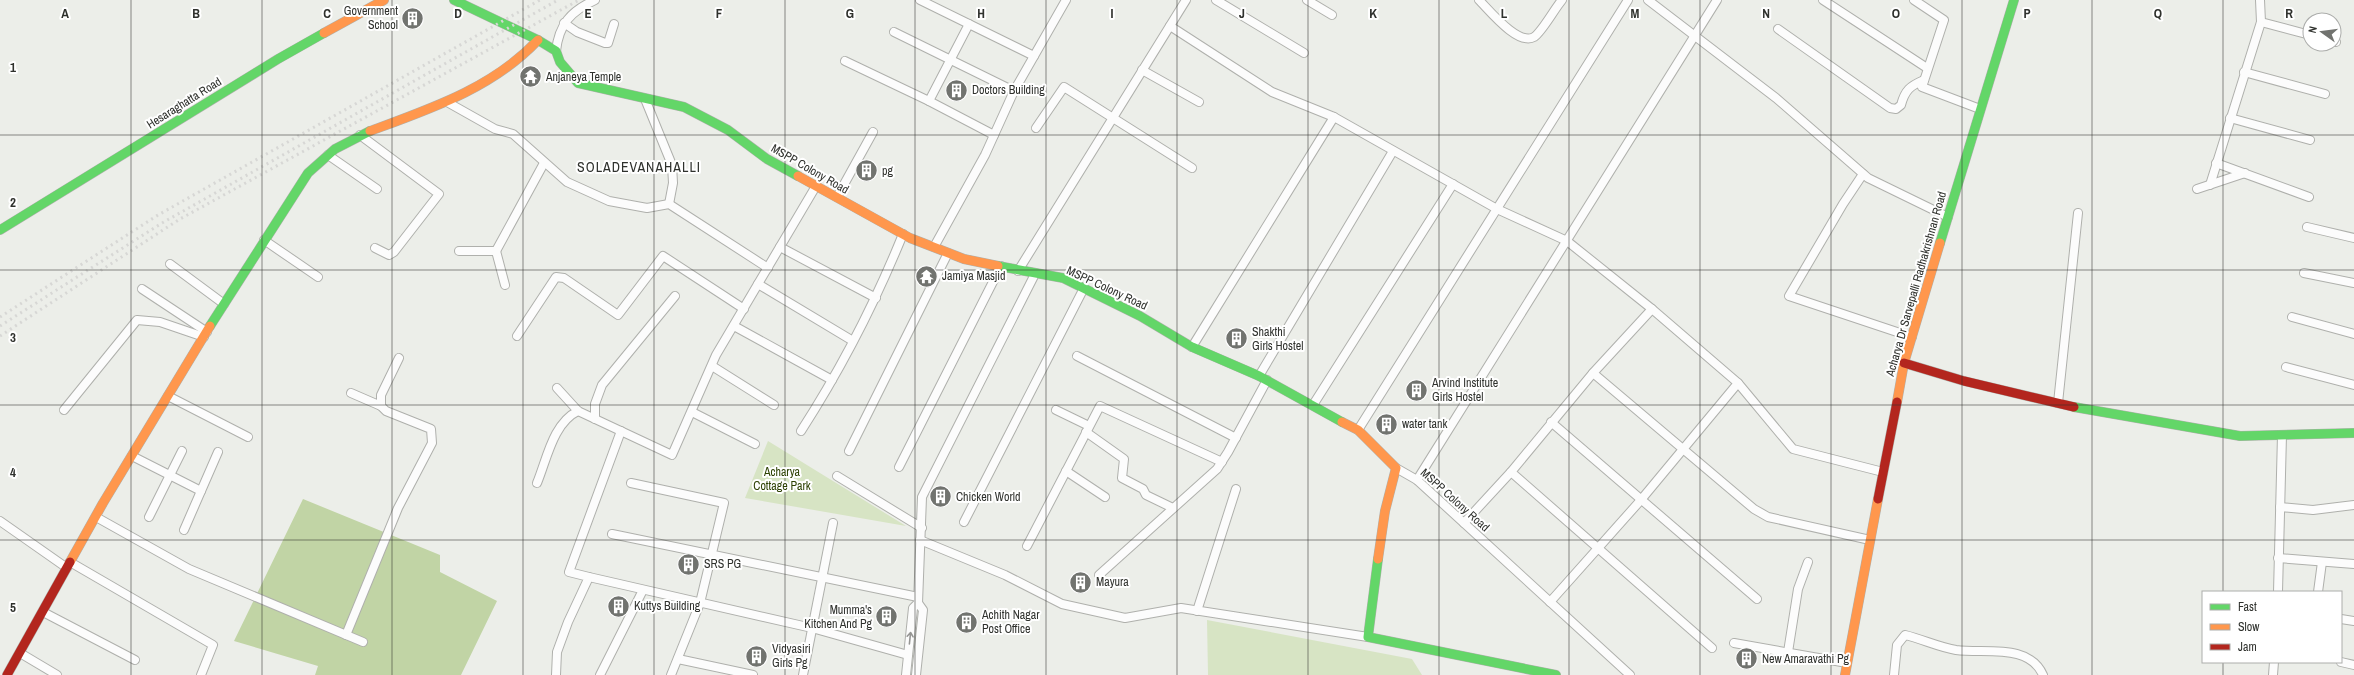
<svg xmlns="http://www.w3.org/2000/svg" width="2354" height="675" font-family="'Archivo Narrow',sans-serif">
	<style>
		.green { fill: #d7e4c4 }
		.forest { fill: #c1d4a5 }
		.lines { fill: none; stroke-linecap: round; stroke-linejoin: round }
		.street-casing { stroke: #afb0ac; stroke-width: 10 }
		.fast-casing { stroke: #afb0ac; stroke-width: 10 }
		.slow-casing { stroke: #afb0ac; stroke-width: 10 }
		.jam-casing { stroke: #afb0ac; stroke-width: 10 }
		.street { stroke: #fcfcfc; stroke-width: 8 }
		.fast { stroke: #63d668; stroke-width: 9 }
		.slow { stroke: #ff974d; stroke-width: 9 }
		.jam { stroke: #b3261e; stroke-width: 9 }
		.rail { stroke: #d7d7d5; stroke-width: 3; stroke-dasharray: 2 4; stroke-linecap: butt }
		.oneway { stroke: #969694 }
		.grid { fill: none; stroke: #2f312d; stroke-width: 1; stroke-opacity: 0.55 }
		.labels { text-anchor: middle; stroke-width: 4; stroke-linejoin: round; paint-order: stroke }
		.poi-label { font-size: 12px; fill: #2f312d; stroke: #fff; text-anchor: start }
		.street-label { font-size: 12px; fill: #2f312d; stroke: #fff }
		.park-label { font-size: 12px; fill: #2d4103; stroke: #fff }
		.quarter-label { font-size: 14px; letter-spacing: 1px; fill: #2f312d; stroke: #fff }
		.grid-label { font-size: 13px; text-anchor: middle; font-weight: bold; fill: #2f312d; stroke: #fff; stroke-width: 4; stroke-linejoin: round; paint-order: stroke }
	</style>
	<rect width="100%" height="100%" fill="#eceee9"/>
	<g class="green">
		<polygon points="768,441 906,526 745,498"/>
		<polygon points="1207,620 1412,659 1422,675 1208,675"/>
	</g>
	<polygon class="forest" points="303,499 440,555 440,572 497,601 461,675 315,675 318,666 234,641"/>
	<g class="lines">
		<defs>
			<g id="street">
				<polyline points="920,0 1034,56"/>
				<polyline points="1216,0 1304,53"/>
				<polyline points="1307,0 1332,15"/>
				<path d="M1479,0C1490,11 1518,46 1534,37C1542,32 1555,8 1562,0"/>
				<polyline points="1648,0 1776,98 1868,178 1948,217"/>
				<polyline points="1823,0 1927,68"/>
				<polyline points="1914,0 1944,20 1922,87 1980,109"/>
				<polyline points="2261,22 2310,35"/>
				<polyline points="564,23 577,32 605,43 608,43 614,24"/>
				<polyline points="1170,26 1272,92 1334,117 1497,209 1567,241 1652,309 1738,383 1793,449 1883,472"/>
				<path d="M1778,29L1890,108L1896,109L1901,105C1905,90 1910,86 1924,80"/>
				<polyline points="894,32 1014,91"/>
				<polyline points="2334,42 2336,42"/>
				<path d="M556,51C559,24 571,11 595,0"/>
				<polyline points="845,61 929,101 994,135"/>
				<polyline points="1142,70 1199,102"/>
				<polyline points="2244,72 2325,94"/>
				<polyline points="645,99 672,165 673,183 669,204"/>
				<polyline points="929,101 969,24"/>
				<polyline points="447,102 495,129 513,134 567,182 609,201 647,208 669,204 768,268"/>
				<polyline points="2230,118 2310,140"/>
				<polyline points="1036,128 1064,87 1192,168"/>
				<polyline points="360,135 439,194 394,252 389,255 375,248"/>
				<polyline points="328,155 377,189"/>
				<polyline points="2216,163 2309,197"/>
				<polyline points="1863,174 1843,204 1789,296 1912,337"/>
				<polyline points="2210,185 2261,22 2260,0"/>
				<polyline points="2197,189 2245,173"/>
				<polyline points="837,197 873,132"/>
				<polyline points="2307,227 2354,238"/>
				<polyline points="264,240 318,277"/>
				<polyline points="780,247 876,298"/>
				<polyline points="934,247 985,155 1014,91 1066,0"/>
				<polyline points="459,251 496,251 544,163"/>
				<polyline points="496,251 505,285"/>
				<polyline points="170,264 224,304"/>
				<polyline points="1018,271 1186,0"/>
				<polyline points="2304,273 2354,283"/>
				<polyline points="758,284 853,341"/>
				<polyline points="142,289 207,332"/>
				<polyline points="2292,317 2354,334"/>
				<polyline points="734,326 832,380"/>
				<polyline points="517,336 556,277 564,278 618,315 663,256 744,309"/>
				<polyline points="1192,347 1334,117"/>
				<polyline points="1077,356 1236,438"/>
				<polyline points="712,366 774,405"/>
				<polyline points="2286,367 2354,385"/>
				<polyline points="1593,373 1754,509 1768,517 1870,540"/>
				<polyline points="1259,376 1393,151"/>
				<polyline points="557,388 578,411 672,455 716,355 816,186"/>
				<polyline points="351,393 381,406"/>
				<polyline points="168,396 248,437"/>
				<polyline points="2058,403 2078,213"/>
				<polyline points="1313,405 1453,184"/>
				<polyline points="64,410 137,320 160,322 204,337"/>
				<polyline points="1056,410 1089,426"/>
				<polyline points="692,412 755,444"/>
				<polyline points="595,419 595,404 602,385 675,296"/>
				<polyline points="1551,422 1757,599"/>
				<polyline points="1358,430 1628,0"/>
				<path d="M801,431C841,369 875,303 903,234"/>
				<polyline points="1086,432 1124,459 1122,478 1143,489 1146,495 1173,508"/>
				<polyline points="849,451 948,253"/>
				<polyline points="132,456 201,491"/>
				<polyline points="899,467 1001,266"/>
				<polyline points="1396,468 1417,480 1630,675"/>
				<polyline points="1066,471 1105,497"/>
				<polyline points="1511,472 1712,648"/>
				<polyline points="837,476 922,528"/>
				<polyline points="1417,480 1717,0"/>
				<path d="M537,483C547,459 553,423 578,411"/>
				<polyline points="631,483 724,503 700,603 671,675"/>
				<polyline points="2280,507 2313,510 2354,505"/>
				<polyline points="96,517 189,569 363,642"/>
				<polyline points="149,517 182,451"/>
				<polyline points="0,521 67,568"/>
				<polyline points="964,522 1084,288"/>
				<polyline points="1464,523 1511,472 1593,373 1652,309"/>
				<polyline points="184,530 218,452"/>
				<polyline points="612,534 918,597"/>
				<polyline points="920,540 1005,575 1062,604 1125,618 1181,608 1368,637"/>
				<polyline points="1027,546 1100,406 1222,462"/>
				<polyline points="2278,558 2354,564"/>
				<polyline points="70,562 213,645 201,675"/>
				<polyline points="1099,575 1217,469 1228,452 1267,380"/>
				<polyline points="589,577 812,628 908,655"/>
				<polyline points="2278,592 2282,435"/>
				<polyline points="2318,592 2322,562"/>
				<polyline points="1550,602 1640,501 1738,383"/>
				<polyline points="1197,611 1236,489"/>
				<polyline points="43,612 135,660"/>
				<polyline points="2341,619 2354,621"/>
				<polyline points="346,635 398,508 432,443 431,429 386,411 381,406 381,395 399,358"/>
				<polyline points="1734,643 1847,663"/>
				<polyline points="1788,652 1798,589 1808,562"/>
				<polyline points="20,653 57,675"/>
				<polyline points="678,659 753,675"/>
				<polyline points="2341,662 2354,665"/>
				<polyline points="556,675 557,652 568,622 589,577 569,572 621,431"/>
				<polyline points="600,675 643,590"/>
				<polyline points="803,675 833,523"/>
				<polyline points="906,675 913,608 918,603"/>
				<polyline points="916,675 923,610 918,603 922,497 1035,274"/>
				<path d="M1894,675L1897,645L1905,635C1922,639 1939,647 1956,650C1985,654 2029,643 2043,675"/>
				<polyline points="2273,675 2274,662"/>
			</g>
			<g id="fast">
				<polyline points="454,0 538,40 556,51 560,62 578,83 684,107 728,130 767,159 798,176"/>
				<polyline points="0,230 278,59 324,33"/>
				<polyline points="1940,243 2014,0"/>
				<polyline points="998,266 1063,278 1140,316 1192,347 1259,376 1342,422"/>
				<polyline points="210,326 308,173 335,149 370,131"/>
				<polyline points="2074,407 2240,436 2354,433"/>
				<polyline points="1378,559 1368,637 1556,675"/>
			</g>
			<g id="slow">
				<polyline points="324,33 384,0"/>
				<path d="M370,131C430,109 493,88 538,40"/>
				<polyline points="798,176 910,238 964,259 998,266"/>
				<polyline points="1897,402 1904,363 1940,243"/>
				<polyline points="1342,422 1358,430 1396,468 1385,511 1378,559"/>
				<polyline points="70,562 103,503 210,326"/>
				<polyline points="1845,675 1878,499"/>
			</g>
			<g id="jam">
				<polyline points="1904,363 1964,381 2074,407"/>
				<polyline points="1878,499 1897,402"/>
				<polyline points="7,675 70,562"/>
			</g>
		</defs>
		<use href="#street" class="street-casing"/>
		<use href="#fast" class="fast-casing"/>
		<use href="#slow" class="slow-casing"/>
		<use href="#jam" class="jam-casing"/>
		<use href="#street" class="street"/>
		<use href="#fast" class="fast"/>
		<use href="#slow" class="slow"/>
		<use href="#jam" class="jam"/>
		<g class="rail">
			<polyline points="0,317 158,215 540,0"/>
			<polyline points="0,326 162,223 558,0"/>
			<polyline points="0,336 180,219 579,0"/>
		</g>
	</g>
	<defs><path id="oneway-shaft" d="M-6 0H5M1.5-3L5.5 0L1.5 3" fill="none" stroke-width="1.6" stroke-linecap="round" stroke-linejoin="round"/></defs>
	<use class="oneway" href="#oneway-shaft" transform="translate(910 638) rotate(-84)"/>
	<path class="grid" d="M131,0V675M262,0V675M392,0V675M523,0V675M654,0V675M785,0V675M915,0V675M1046,0V675M1177,0V675M1308,0V675M1439,0V675M1569,0V675M1700,0V675M1831,0V675M1962,0V675M2092,0V675M2223,0V592M0,135H2354M0,270H2354M0,405H2354M0,540H2354M2223,662V675"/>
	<defs>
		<symbol id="building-disc" viewBox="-11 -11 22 22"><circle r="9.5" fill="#71736f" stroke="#fff"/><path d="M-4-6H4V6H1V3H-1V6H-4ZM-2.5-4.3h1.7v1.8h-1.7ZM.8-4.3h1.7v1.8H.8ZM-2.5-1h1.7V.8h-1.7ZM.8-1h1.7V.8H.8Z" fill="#fff"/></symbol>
		<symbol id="temple-disc" viewBox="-11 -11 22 22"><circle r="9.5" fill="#71736f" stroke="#fff"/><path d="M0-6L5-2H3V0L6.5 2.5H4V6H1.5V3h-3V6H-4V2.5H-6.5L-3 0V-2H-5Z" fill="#fff"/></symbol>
	</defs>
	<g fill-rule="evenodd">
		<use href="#building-disc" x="400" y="6" width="25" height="25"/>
		<use href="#temple-disc" x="518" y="64" width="25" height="25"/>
		<use href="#building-disc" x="944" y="78" width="25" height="25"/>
		<use href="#building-disc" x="854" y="158" width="25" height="25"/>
		<use href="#temple-disc" x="914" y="264" width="25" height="25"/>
		<use href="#building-disc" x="1224" y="326" width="25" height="25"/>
		<use href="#building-disc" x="1404" y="378" width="25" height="25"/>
		<use href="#building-disc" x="1374" y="412" width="25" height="25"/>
		<use href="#building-disc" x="928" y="484" width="25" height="25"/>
		<use href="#building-disc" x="676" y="552" width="25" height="25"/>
		<use href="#building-disc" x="1068" y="570" width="25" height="25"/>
		<use href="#building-disc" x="606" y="594" width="25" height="25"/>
		<use href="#building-disc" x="874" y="604" width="25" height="25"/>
		<use href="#building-disc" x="954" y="610" width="25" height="25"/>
		<use href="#building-disc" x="744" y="644" width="25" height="25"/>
		<use href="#building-disc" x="1734" y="646" width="25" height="25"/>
	</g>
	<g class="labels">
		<g class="poi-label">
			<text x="398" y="15" text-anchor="end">Government<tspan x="398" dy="14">School</tspan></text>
			<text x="546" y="81">Anjaneya Temple</text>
			<text x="972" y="94">Doctors Building</text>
			<text x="882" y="175">pg</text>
			<text x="942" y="280">Jamiya Masjid</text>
			<text x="1252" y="336">Shakthi<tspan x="1252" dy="14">Girls Hostel</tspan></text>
			<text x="1432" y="387">Arvind Institute<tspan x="1432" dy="14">Girls Hostel</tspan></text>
			<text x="1402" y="428">water tank</text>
			<text x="956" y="501">Chicken World</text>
			<text x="704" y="568">SRS PG</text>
			<text x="1096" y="586">Mayura</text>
			<text x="634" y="610">Kuttys Building</text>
			<text x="872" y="614" text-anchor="end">Mumma's<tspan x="872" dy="14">Kitchen And Pg</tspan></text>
			<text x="982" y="619">Achith Nagar<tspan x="982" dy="14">Post Office</tspan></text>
			<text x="772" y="653">Vidyasiri<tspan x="772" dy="14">Girls Pg</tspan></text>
			<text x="1762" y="663">New Amaravathi Pg</text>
		</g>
		<g class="street-label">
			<text transform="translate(184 103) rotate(-32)" y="4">Hesaraghatta Road</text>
			<text transform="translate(810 169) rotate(30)" y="4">MSPP Colony Road</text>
			<text transform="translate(1916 284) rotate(-74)" y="4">Acharya Dr Sarvepalli Radhakrishnan Road</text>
			<text transform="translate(1107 288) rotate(25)" y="4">MSPP Colony Road</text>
			<text transform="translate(1455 500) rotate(42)" y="4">MSPP Colony Road</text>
		</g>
		<g class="park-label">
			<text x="782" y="476">Acharya<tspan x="782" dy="14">Cottage Park</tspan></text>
		</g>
		<g class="quarter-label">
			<text x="639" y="172">SOLADEVANAHALLI</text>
		</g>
	</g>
	<g class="grid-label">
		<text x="65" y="18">A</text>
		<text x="196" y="18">B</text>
		<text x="327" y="18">C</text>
		<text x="458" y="18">D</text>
		<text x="588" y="18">E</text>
		<text x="719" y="18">F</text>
		<text x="850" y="18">G</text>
		<text x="981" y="18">H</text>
		<text x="1112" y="18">I</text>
		<text x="1242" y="18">J</text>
		<text x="1373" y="18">K</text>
		<text x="1504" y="18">L</text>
		<text x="1635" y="18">M</text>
		<text x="1766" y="18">N</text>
		<text x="1896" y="18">O</text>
		<text x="2027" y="18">P</text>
		<text x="2158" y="18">Q</text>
		<text x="2289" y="18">R</text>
		<text x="13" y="72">1</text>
		<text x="13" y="207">2</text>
		<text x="13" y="342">3</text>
		<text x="13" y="477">4</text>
		<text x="13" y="612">5</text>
	</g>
	<rect x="2202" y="591" width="140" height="72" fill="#ffffff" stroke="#acadab"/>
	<rect x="2210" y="604" width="20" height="6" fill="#63d668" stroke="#acadab"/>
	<text x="2238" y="611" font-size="12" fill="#2f312d">Fast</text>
	<rect x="2210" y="624" width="20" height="6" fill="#ff974d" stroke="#acadab"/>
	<text x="2238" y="631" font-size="12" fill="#2f312d">Slow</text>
	<rect x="2210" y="644" width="20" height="6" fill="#b3261e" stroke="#acadab"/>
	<text x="2238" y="651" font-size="12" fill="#2f312d">Jam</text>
	<g transform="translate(2322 32) rotate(284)"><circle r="19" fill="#ffffff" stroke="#acadab"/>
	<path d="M0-3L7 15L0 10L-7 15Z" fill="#71736f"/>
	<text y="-6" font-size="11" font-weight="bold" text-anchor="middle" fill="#2f312d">N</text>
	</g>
</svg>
